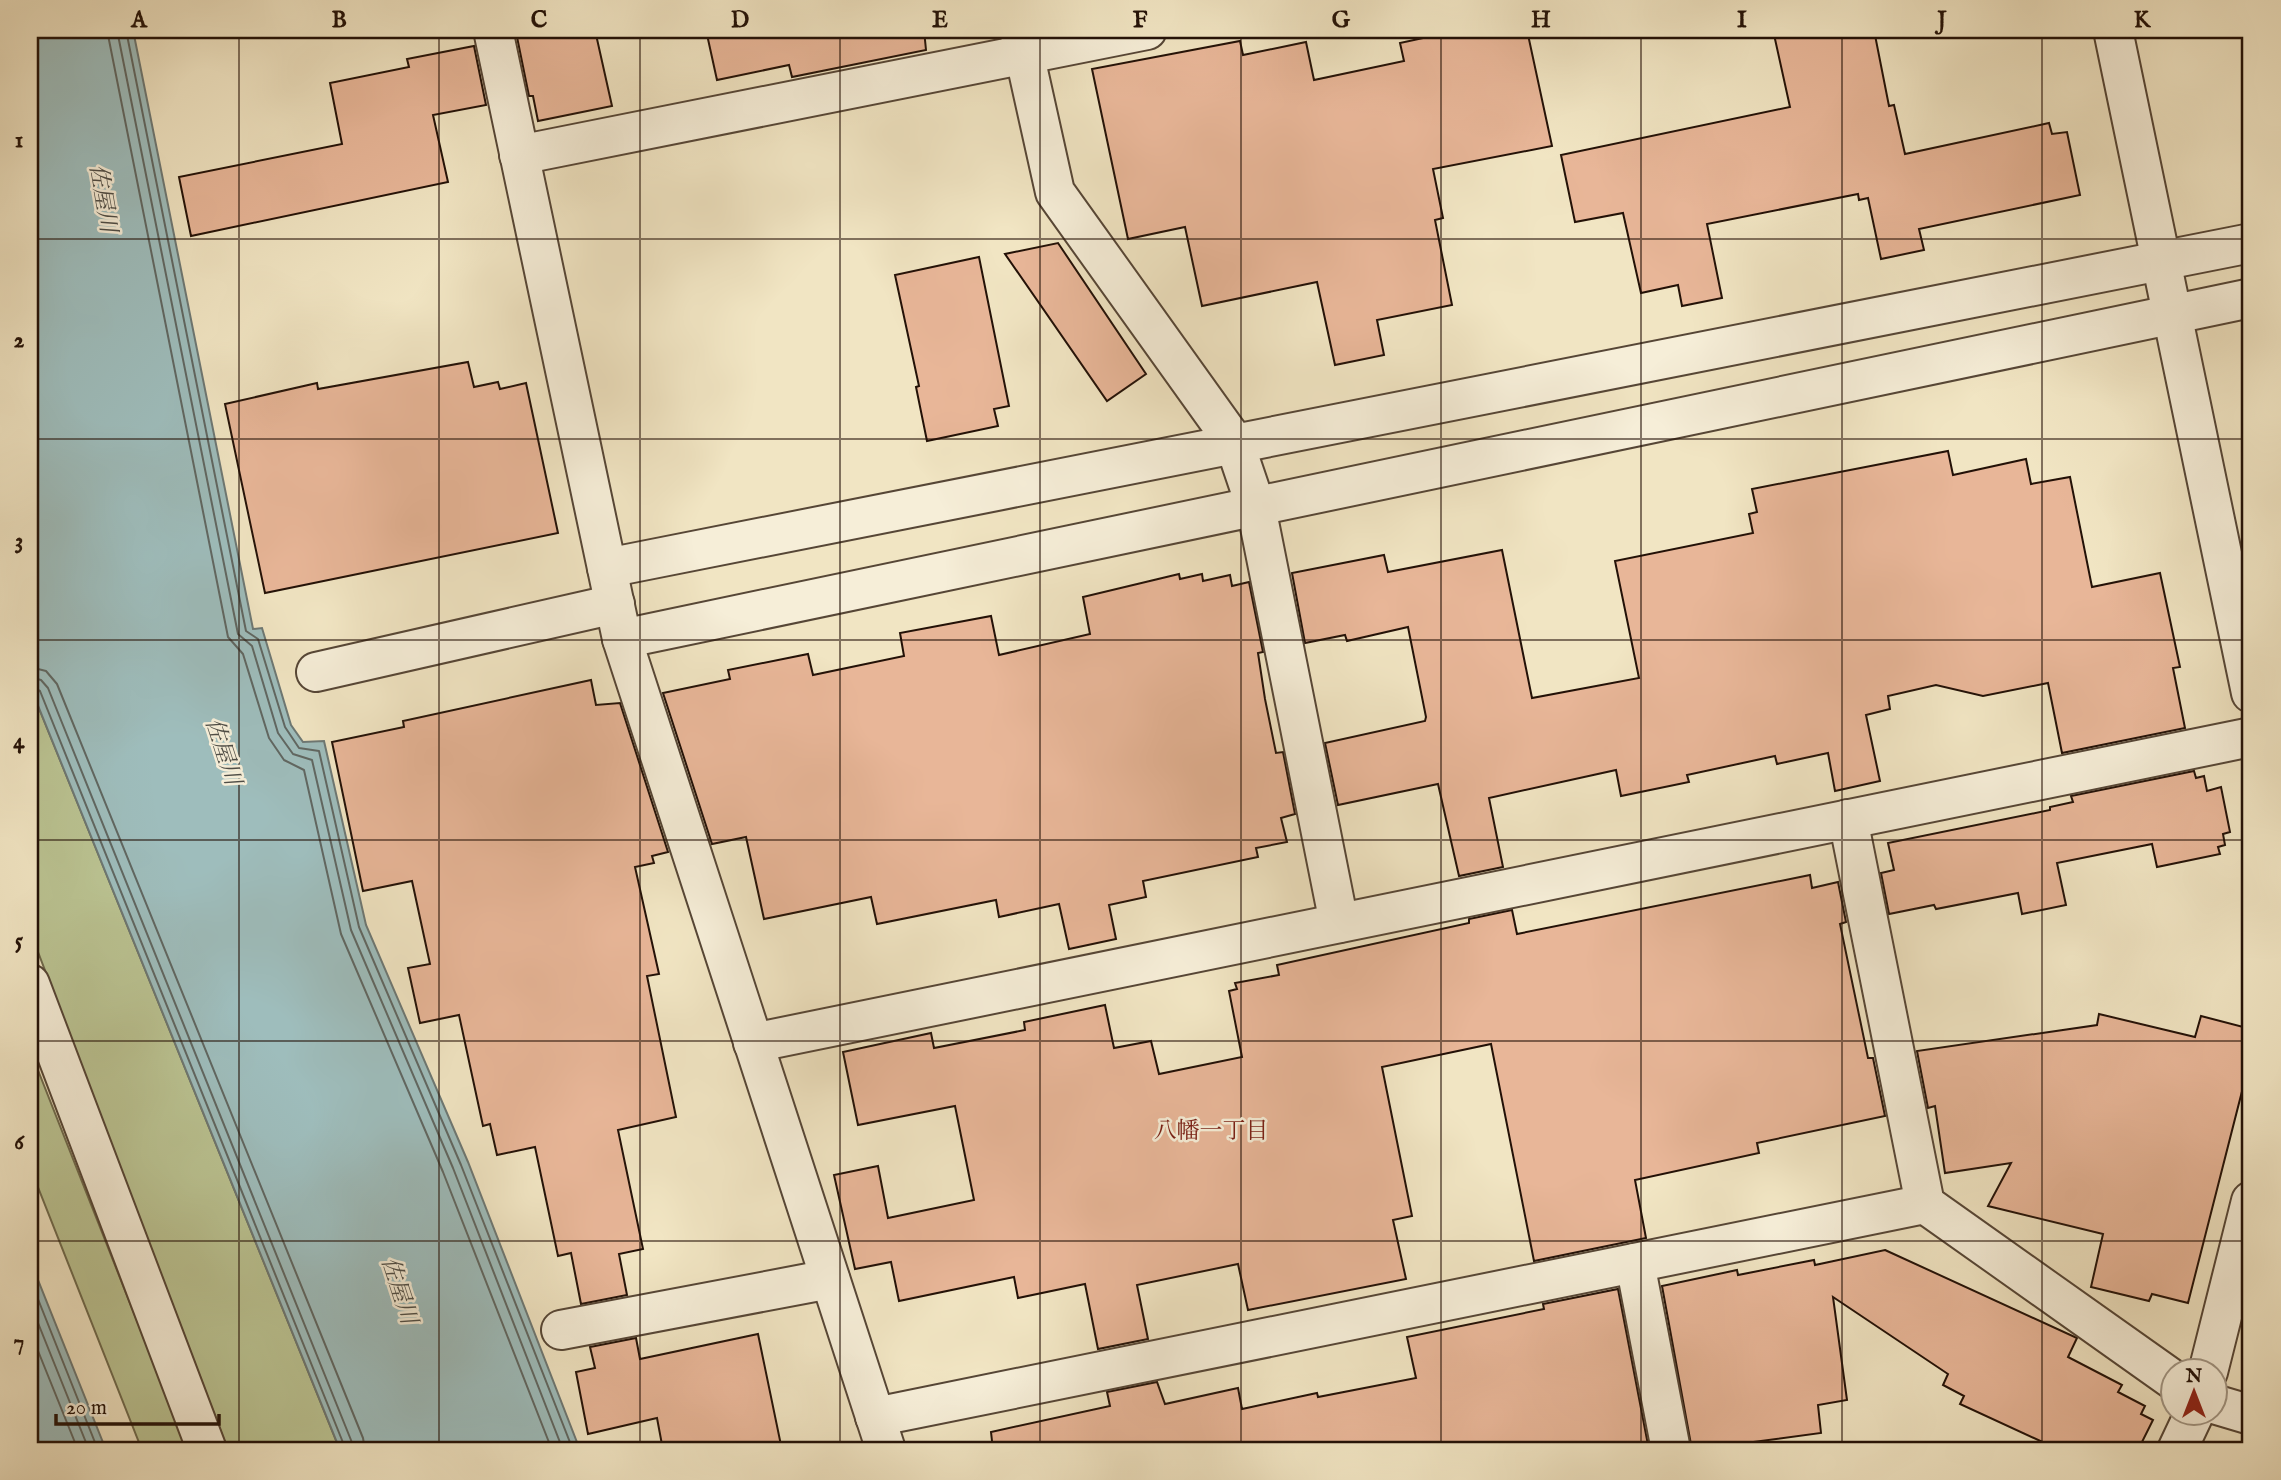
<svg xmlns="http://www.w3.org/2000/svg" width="2281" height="1480" font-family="'IM FELL English','Noto Serif JP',serif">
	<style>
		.green { fill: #bbc493; stroke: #6f6a4d; stroke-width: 2 }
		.water { fill: #9ebdbc; stroke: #6d7874; stroke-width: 2 }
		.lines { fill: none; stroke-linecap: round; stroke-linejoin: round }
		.shore { stroke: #606762; stroke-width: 2 }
		.building { fill: #e8b698; stroke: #231107; stroke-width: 2 }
		.minor-casing { stroke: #564636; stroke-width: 42 }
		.tertiary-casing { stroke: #564636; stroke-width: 42 }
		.minor { stroke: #f6eed8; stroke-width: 38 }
		.tertiary { stroke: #f6eed8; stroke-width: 38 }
		.grid { fill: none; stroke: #231107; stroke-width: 2; stroke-opacity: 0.55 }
		.labels { text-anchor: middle; stroke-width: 5; stroke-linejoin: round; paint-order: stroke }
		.water-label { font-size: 23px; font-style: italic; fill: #4e4d46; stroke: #f6eed8 }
		.neighbourhood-label { font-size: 23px; fill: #7a1f14; stroke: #f6eed8 }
		.neatline { fill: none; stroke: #231107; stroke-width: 2.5 }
		.grid-label { font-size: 23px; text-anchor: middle; font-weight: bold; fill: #231107 }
	</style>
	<rect width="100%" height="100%" fill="#f1e5c3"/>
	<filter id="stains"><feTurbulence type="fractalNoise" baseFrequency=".00286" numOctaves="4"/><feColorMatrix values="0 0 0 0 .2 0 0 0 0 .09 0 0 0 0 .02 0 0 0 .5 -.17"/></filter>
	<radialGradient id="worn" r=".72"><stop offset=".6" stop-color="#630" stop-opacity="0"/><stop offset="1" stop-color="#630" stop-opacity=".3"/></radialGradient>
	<g class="green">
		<polygon points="30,686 340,1450 228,1450 30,931"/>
		<polygon points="30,1050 188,1450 142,1450 30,1167"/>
	</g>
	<g class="water">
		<polygon points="30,30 133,30 253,629 262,628 291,725 303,742 324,741 366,925 468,1162 580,1450 340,1450 30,686"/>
		<polygon points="30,1260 106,1450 30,1450"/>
	</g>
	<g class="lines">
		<g class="shore">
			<polyline points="107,30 228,637 243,654 269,738 284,760 304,770 341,934 443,1172 552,1450"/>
			<polyline points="117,30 238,634 252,646 278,733 293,754 312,760 351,930 453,1168 563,1450"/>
			<polyline points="126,30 246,631 258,639 285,727 299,748 319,751 359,927 461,1165 573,1450"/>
			<polyline points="30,667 46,671 57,684 363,1438 365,1450"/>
			<polyline points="30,677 41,680 48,688 355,1450"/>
			<polyline points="30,686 40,691 346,1450"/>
			<polyline points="30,1279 98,1450"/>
			<polyline points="30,1303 89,1450"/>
			<polyline points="30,1331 78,1450"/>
		</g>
	</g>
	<g class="building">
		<polygon points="551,30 595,30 612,106 538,121 533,96 529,96 517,37"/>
		<polygon points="706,30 924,30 926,50 792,77 789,65 717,80"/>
		<polygon points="1460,30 1527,30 1552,146 1433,169 1443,218 1435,220 1452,305 1377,320 1384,355 1335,365 1317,282 1202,306 1185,227 1128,239 1092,69 1240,41 1243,55 1306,42 1314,80 1404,61 1400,43"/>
		<polygon points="1773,30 1874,30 1889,106 1894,105 1905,154 2049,123 2052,134 2067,132 2080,195 1919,229 1924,250 1881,259 1868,198 1859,200 1858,194 1707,224 1722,298 1682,306 1678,285 1641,293 1623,213 1575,222 1561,155 1790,107"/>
		<polygon points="474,46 486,105 433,115 448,182 191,236 179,177 342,144 330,83 409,67 407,59"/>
		<polygon points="1058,243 1146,374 1107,401 1005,254"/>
		<polygon points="979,257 1009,406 994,409 998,426 927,441 916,387 919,386 895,275"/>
		<polygon points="468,362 474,387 498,382 500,389 526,383 558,533 265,593 225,404 317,383 318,389"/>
		<polygon points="1948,451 1953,475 2026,459 2031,484 2070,477 2092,587 2160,573 2180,667 2173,668 2185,728 2062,753 2048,683 1983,696 1936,685 1888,696 1890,709 1866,715 1880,781 1835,791 1828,753 1777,764 1775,756 1687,775 1689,782 1621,796 1616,770 1489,798 1503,867 1459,876 1438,784 1338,805 1325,743 1425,721 1426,717 1408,627 1347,641 1345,635 1305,643 1292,573 1384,555 1388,572 1502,550 1532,698 1639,678 1615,561 1753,533 1749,514 1757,512 1752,489"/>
		<polygon points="1179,574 1180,579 1202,574 1203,581 1230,575 1232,586 1249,582 1263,652 1258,653 1265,699 1276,753 1283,752 1295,814 1281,818 1287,842 1256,848 1258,857 1143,881 1146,897 1109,905 1116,939 1069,949 1059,904 999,917 996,900 877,924 871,897 764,919 746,837 712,844 663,693 730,679 728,670 808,654 813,675 904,656 900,633 991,616 999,655 1090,634 1083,597"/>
		<polygon points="591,680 596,705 620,703 668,852 652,856 654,863 635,867 659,974 647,976 676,1117 618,1130 643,1249 619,1254 627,1295 581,1304 571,1253 558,1256 535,1147 497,1155 490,1124 483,1126 459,1015 420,1023 408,968 430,964 412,881 363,891 332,742 404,727 403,721"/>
		<polygon points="2194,771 2196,778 2204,776 2207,791 2221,787 2230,832 2223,834 2225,845 2218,847 2220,854 2157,867 2152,844 2057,863 2066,905 2022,914 2018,893 1936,909 1934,905 1889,914 1881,873 1894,870 1888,843 2050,810 2050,807 2073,802 2071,796"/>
		<polygon points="1810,875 1812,888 1838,882 1846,922 1840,924 1868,1058 1873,1058 1885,1116 1757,1143 1759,1153 1635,1180 1646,1238 1534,1261 1491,1044 1382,1067 1412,1216 1393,1220 1406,1279 1248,1310 1238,1264 1137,1285 1148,1339 1098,1349 1085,1284 1018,1298 1014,1277 899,1301 891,1262 855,1269 834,1175 878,1166 888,1218 974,1200 955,1106 858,1125 843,1052 931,1033 934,1048 1025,1030 1024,1022 1105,1005 1114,1048 1151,1041 1159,1074 1242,1057 1229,991 1237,989 1235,983 1279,975 1277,965 1469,923 1469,919 1512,910 1517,934"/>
		<polygon points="2099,1014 2195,1037 2201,1016 2251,1029 2251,1056 2188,1303 2152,1294 2149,1301 2091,1287 2103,1234 1988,1206 2011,1163 1945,1173 1935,1106 1928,1108 1917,1051 2097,1025"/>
		<polygon points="1885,1250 2077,1338 2068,1357 2122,1385 2118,1392 2145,1406 2141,1414 2153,1420 2138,1450 2060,1450 1960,1404 1964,1396 1943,1385 1948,1374 1833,1297 1847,1400 1818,1405 1821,1433 1692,1450 1662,1286 1737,1270 1738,1275 1814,1260 1815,1265"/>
		<polygon points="1618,1289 1649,1450 993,1450 991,1432 1110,1406 1107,1392 1157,1382 1165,1404 1238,1388 1242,1409 1317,1393 1318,1397 1416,1378 1407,1337 1544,1309 1543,1304"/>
		<polygon points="758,1334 782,1450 663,1450 657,1418 588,1434 576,1372 595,1368 590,1347 636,1338 640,1359"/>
	</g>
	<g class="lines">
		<defs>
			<g id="minor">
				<polyline points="493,30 622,639 886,1450"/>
				<polyline points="1019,30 1055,192 1234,442 1256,507 1339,923"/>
				<polyline points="519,155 1147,30"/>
				<polyline points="1848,819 1925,1204 2172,1379"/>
				<polyline points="30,984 207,1450"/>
				<polyline points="753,1043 2251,737"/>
				<polyline points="1635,1263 1671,1450"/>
				<polyline points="561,1330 830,1279"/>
				<polyline points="2214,1404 2251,1415"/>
				<polyline points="875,1417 1925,1204"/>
			</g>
			<g id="tertiary">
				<polyline points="2113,30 2251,693"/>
				<polyline points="607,568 2251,243"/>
				<polyline points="622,639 2251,298"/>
				<polyline points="316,672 615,604"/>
				<polyline points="2208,1372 2251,1201"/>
				<polyline points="2177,1450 2194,1414"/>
			</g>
		</defs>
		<use href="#minor" class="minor-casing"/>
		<use href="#tertiary" class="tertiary-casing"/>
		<use href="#minor" class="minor"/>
		<use href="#tertiary" class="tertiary"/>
	</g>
	<path class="grid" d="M239,30V1450M439,30V1450M640,30V1450M840,30V1450M1040,30V1450M1241,30V1450M1441,30V1450M1641,30V1450M1842,30V1450M2042,30V1450M30,239H2251M30,439H2251M30,640H2251M30,840H2251M30,1041H2251M30,1241H2251"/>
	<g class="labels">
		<g class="water-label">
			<text transform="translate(104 198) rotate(80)" y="8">佐屋川</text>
			<text transform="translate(224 751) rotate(72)" y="8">佐屋川</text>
			<text transform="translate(400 1290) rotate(72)" y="8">佐屋川</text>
		</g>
		<g class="neighbourhood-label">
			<text x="1211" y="1138">八幡一丁目</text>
		</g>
	</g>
	<rect width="2281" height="1480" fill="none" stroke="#f1e5c3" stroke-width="77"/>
	<g transform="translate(2194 1392)"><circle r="33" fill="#f6eed8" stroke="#a29684" stroke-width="2"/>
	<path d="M0-5L12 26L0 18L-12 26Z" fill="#8f2418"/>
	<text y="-10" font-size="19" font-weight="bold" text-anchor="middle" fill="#231107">N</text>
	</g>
	<path d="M56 1414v10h163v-10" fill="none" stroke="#231107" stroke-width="3.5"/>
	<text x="66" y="1414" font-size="21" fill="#231107" stroke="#f6eed8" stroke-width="5" paint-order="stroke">20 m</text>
	<rect x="38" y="38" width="2204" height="1404" class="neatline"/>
	<g class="grid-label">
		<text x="139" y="27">A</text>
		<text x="339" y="27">B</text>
		<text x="539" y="27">C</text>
		<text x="740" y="27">D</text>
		<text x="940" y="27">E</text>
		<text x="1140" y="27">F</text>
		<text x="1341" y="27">G</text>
		<text x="1541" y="27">H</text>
		<text x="1742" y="27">I</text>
		<text x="1942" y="27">J</text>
		<text x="2142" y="27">K</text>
		<text x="19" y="147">1</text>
		<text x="19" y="347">2</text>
		<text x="19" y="548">3</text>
		<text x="19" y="748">4</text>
		<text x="19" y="948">5</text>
		<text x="19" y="1149">6</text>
		<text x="19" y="1349">7</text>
	</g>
	<rect width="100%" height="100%" filter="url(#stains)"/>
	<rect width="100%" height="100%" fill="url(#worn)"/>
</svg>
